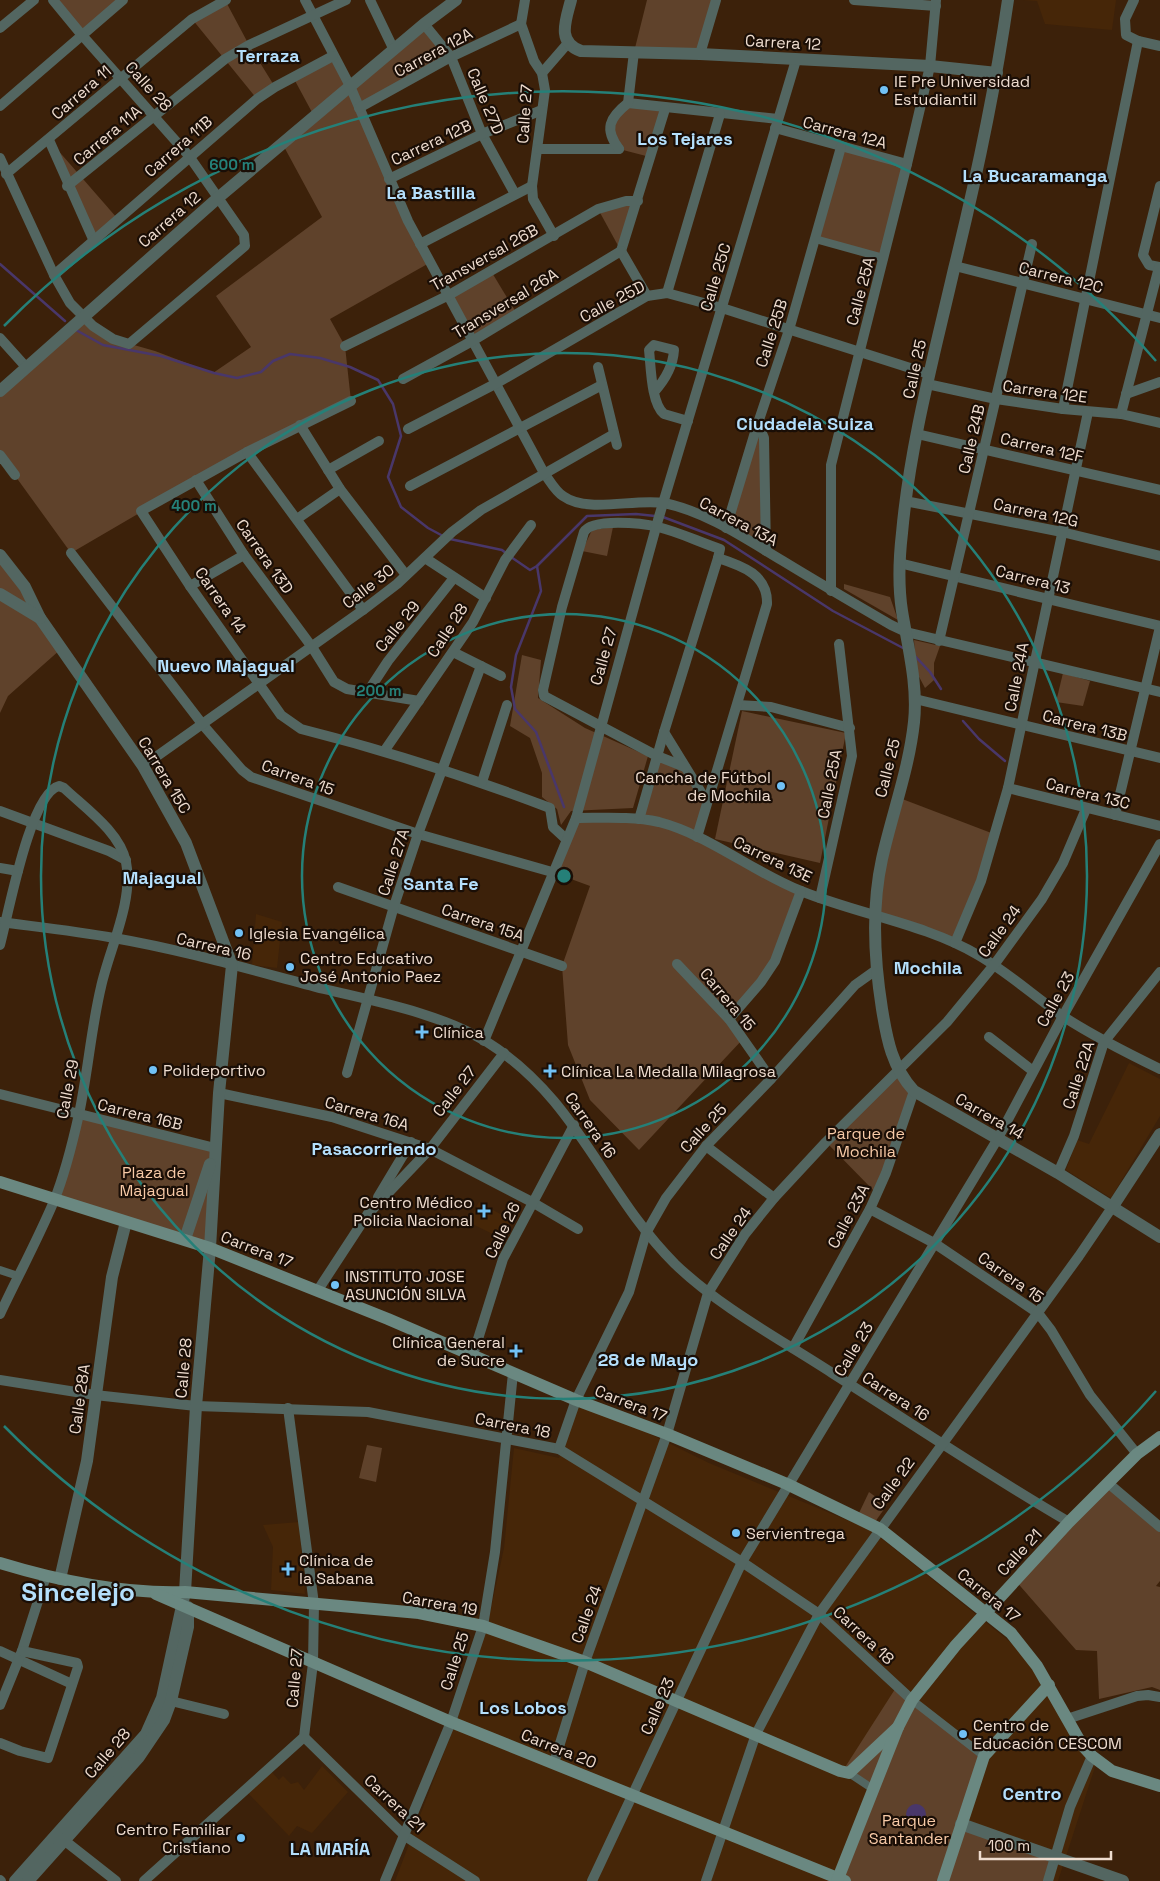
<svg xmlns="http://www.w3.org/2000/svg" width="1160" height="1881" font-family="'Space Grotesk',sans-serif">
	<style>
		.built { fill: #462608 }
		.green { fill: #5f422b }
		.water { fill: #49376a }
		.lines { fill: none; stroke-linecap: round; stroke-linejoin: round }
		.stream { stroke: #49376a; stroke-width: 2.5 }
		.pedestrian { stroke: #536661; stroke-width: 8 }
		.minor { stroke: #536661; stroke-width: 10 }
		.tertiary { stroke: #536661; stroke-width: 12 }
		.secondary { stroke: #6a8881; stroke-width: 12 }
		.ring { fill: none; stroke: #258078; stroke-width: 2.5 }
		.poi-dot { fill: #71c1f5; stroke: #1a0e06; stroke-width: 2 }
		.labels { text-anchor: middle; stroke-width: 4.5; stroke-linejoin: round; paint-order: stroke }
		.street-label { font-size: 16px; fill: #eedccf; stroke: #1a0e06 }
		.poi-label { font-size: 16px; fill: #eedccf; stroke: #1a0e06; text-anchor: start }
		.park-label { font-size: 16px; fill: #f8caa7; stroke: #1a0e06 }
		.neighbourhood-label { font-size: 18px; font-weight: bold; fill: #b4dffc; stroke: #1a0e06 }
		.town-label { font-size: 26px; font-weight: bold; fill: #b4dffc; stroke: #1a0e06 }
		.centre { fill: #258078; stroke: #1a0e06; stroke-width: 2.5 }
		.ring-label { font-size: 15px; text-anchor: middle; font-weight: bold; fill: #258078; stroke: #1a0e06; stroke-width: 4.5; stroke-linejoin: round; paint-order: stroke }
	</style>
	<rect width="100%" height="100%" fill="#3c210a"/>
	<g class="built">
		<polygon points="1023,0 1116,0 1112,30 1045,24 1037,1"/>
		<polygon points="256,914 282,922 277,968 252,965"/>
		<polygon points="1129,1063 1160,1079 1160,1116 1111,1198 1066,1170 1077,1140 1089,1144"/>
		<polygon points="479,1202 511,1220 501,1238 468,1222"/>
		<polygon points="579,1404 634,1426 709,1463 871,1530 1019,1649 1096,1764 1058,1881 395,1881 455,1724 487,1627 504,1548 514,1448 559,1458"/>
		<polygon points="299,1522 305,1594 271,1590 273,1547 263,1525"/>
		<polygon points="322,1766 348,1792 312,1833 297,1826 289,1836 247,1792 271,1771 279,1780 283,1776 291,1784 298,1782 304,1790"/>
	</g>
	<g class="green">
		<polygon points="53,0 123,0 81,34"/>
		<polygon points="225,0 249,45 275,87 257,99 192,19"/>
		<polygon points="647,0 716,0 700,54 634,52"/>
		<polygon points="424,24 451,57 359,108 431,262 330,319 345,346 351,401 196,480 71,553 0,455 0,391 82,317 113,339 155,351 213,373 251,347 216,296 322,217 282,143 314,116 293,77 333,56 349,86"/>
		<polygon points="628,103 665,109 650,157 619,149 611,138 616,112"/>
		<polygon points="49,140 117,218 93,239"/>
		<polygon points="841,147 907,164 884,258 815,239"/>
		<polygon points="638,201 621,251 598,209"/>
		<polygon points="491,271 517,314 474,340 449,295"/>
		<polygon points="755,437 762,439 766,551 726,528"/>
		<polygon points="613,527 607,556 582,551 592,530"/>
		<polygon points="0,555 61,649 8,696 0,713"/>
		<polygon points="844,584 890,597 898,620 844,589"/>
		<polygon points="914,640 940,646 934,663 934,680 925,688 916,671"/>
		<polygon points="522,655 541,660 538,698 585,728 648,756 633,808 571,811 561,825 557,809 542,797 542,773 530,738 510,726"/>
		<polygon points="1063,673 1090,681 1083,706 1056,702"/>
		<polygon points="742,711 846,733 820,863 715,839"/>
		<polygon points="657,756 685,767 707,802 697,837 801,891 775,961 729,1019 743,1039 639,1150 590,1100 568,1045 562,966 590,886 552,872 576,818 640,816"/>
		<polygon points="897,797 994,834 955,943 875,914"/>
		<polygon points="898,1071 914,1091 877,1194 826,1142"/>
		<polygon points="79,1114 215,1148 210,1248 54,1200"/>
		<polygon points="367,1445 382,1448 376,1482 359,1478"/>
		<polygon points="1108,1483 1160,1527 1160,1581 1156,1586 1160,1587 1160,1690 1152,1687 1099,1699 1097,1651 1076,1650 1015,1580"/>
		<polygon points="869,1492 887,1505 875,1522 859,1513"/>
		<polygon points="897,1686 984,1756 962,1825 1055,1858 1048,1881 845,1881 838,1878 872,1790 842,1772"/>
	</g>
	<circle class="water" cx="916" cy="1814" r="10"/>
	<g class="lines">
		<g class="stream">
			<polyline points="0,264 65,321"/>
			<polyline points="76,330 103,345 161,356 214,373 237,378 261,372 273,361 290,354 320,358 350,367 378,380 393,404 401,436 388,477 401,507 428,528 443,536"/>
			<polyline points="663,517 724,540 833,611 903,648"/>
			<polyline points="450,539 502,550 507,554"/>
			<polyline points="511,557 530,570 537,566 587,516 636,514 655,516"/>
			<polyline points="537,566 541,591 516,655 511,687 515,709 536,732 564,807"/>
			<polyline points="914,655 930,672 941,689"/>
			<polyline points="963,721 979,739 1005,761"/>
		</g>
		<g class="pedestrian">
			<polyline points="815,239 884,258"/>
			<polyline points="0,1270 18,1276"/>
			<polyline points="912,1700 984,1756"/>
			<polyline points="849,1773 873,1789"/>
		</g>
		<g class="minor">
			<path d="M305,0L350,86L408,221L544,473C550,481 555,491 563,496C588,514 634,498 664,503C707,512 746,539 783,561C819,583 855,604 891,625L906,632L1160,692"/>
			<polyline points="370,0 394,50"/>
			<polyline points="525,0 521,24 534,61 542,73 545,90 532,186 533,199 554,236"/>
			<polyline points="854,0 936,6"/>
			<polyline points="1134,0 1125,19 1126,35 1138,41 1160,46"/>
			<polyline points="424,24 451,57 482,134 515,194"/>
			<polyline points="0,28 34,0"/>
			<polyline points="700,54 716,0"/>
			<polyline points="542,73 568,43"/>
			<polyline points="628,103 778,119"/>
			<polyline points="0,106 123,0"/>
			<polyline points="359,108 451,57 521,24"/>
			<polyline points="775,128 907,164"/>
			<polyline points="49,140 93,239"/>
			<polyline points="538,149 619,149"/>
			<path d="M619,149C604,129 609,118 628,103L634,52"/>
			<polyline points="0,158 54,275 70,303 93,326 113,339 129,344 245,246 244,235 189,156 81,34 53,0"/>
			<polyline points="6,174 192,19 226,0"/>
			<polyline points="389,179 482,134 542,110"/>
			<polyline points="67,186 225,59 249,45 346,0"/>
			<polyline points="1160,186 1143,255 1149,265 1160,267"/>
			<polyline points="420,244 532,186"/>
			<polyline points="621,251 665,109"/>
			<polyline points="621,251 647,296"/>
			<polyline points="955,266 1160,318"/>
			<polyline points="54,275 257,99 275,87 333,56"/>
			<polyline points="667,293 720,114"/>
			<polyline points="0,338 26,367"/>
			<polyline points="345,346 449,295 598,209 626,201 638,201"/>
			<polyline points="598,367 617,445"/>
			<polyline points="403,379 474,340 621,251"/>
			<polyline points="927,384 996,399 1063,409 1121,414 1160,423"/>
			<path d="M654,392C665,380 673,366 674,350L654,345L649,350C651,367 651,403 664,414L688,421"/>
			<polyline points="1126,394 1160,382"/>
			<path d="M351,401L247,452L141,511L190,586L281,715L301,729C388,751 466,776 550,808L553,827L566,839"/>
			<polyline points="1063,409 1138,41"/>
			<polyline points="1121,414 1159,267"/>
			<polyline points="300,425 340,489 406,575"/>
			<polyline points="408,429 497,383 647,296 667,293 722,308 929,374"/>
			<polyline points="756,429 761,431 764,438 766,551"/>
			<polyline points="917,434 1160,490"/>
			<polyline points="247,452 363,610"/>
			<polyline points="0,455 15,475"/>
			<polyline points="328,470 379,441"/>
			<polyline points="196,480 244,555 312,647 334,682 347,689 419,701"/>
			<polyline points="410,486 602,385"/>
			<polyline points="905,501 1062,532 1160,556"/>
			<polyline points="297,519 340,489"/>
			<polyline points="726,528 756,429 789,330 841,147"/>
			<polyline points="71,553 203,725 242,770 251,777 418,834 552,872"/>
			<polyline points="425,558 486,598"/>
			<polyline points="899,563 1160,626"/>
			<polyline points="190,586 244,555"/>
			<polyline points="831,591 831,465 907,164 930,66 936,0"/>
			<polyline points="939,641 1032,244"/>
			<polyline points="453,652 501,676"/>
			<polyline points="367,693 388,661 453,579"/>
			<polyline points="915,699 1160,758"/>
			<polyline points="738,705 771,707 850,728"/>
			<polyline points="664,732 707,802"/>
			<polyline points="385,750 473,622 505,560 531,525"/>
			<polyline points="143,766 363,610 397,584 452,532 481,510 614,434"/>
			<polyline points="482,782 507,705"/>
			<polyline points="1008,788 1160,826"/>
			<polyline points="0,811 109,851 126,860"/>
			<polyline points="1115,815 1160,627"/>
			<path d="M576,818C603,818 632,816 659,822C709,835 753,872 801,891C857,914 926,924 978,955C1009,973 1035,997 1064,1017C1095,1037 1127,1053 1160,1069"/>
			<path d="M639,819L640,816L664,732L718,558L720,549C699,542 679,532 658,527C642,523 592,518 584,532L562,607L543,690L544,696L657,756L685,767"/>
			<path d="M697,837L767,604C768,575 743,566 718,558"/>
			<polyline points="0,868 18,871"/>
			<polyline points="338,887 562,966"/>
			<polyline points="820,898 852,756 839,644"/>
			<path d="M0,922C38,927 76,931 114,938C184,950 255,971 324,989C378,1002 439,1013 487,1042C578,1099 603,1192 675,1264C721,1308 778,1338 832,1373C911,1423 988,1475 1069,1522"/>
			<polyline points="955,943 981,881 1008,788 1088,412"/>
			<path d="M0,945C8,916 30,793 59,786L64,788C85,808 120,832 126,862C134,901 109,950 101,987C91,1029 88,1072 79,1114C73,1141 64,1176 54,1201C38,1239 18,1276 0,1314"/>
			<polyline points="677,964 729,1019 771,1079"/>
			<polyline points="729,1019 761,982 775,961 801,891"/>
			<polyline points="989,1037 1033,1071"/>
			<polyline points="484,1041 576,818 658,520 796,60"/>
			<polyline points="347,1073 394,906 418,834 481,666"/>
			<polyline points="219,1093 332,1117 430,1149 532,1202 578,1229"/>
			<polyline points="0,1094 215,1148"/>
			<polyline points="706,1146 774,1198"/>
			<polyline points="1058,1173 1074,1136 1104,1042 1160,972"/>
			<polyline points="378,1197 411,1142"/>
			<polyline points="870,1209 934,1243 1038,1313 1051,1330 1090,1395 1137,1454"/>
			<polyline points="368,1214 430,1149 504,1053"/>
			<polyline points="318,1290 371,1209"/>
			<polyline points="793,1348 870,1209 886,1173 914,1091"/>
			<polyline points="473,1355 503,1259 574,1125"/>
			<polyline points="0,1380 95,1395 196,1406 368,1412 559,1449 742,1562 819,1614 912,1700"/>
			<polyline points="559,1449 576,1400 629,1292 646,1233 666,1198 706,1146 771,1079 855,985 876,970"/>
			<polyline points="1108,1483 1160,1527"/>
			<polyline points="0,1651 72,1684"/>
			<polyline points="171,1701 224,1714"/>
			<polyline points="0,1705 22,1651 46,1576"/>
			<polyline points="1067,1719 1137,1696 1148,1695 1160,1697"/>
			<polyline points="304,1737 405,1836 475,1881"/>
			<polyline points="0,1743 20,1751 48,1758 78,1667 77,1663 22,1651"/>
			<polyline points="554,1763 585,1662 667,1434 708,1293 745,1234 774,1198 826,1142 947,1022 994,965 1042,899 1063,863 1086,809"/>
			<polyline points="60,1837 116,1881"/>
			<polyline points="0,1880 1,1881"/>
			<polyline points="144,1881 304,1737 313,1663 314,1604 288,1408"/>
			<polyline points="385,1881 451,1722 483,1626 495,1552 513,1373"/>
			<polyline points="592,1881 742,1562 997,1140 1063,1016 1160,844"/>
			<polyline points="706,1881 756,1734 819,1614 1079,1256 1113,1206"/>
			<polyline points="1048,1881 1070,1807 1092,1756"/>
		</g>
		<g class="tertiary">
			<path d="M571,0C566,20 556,42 581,51L700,54L930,66L997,73"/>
			<path d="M1008,0C995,90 976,180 954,269C934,356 910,444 902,533C899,559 898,585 902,611C908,648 918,685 914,722C909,769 892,814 882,859C871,909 874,959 882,1009C887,1040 892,1067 914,1091L1058,1173L1160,1237"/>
			<polyline points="0,391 219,197 424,24 456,0"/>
			<polyline points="0,555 25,587 40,618 143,766 186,843 232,965 219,1093 210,1248 196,1406 185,1592 162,1698 146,1734 15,1881"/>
			<polyline points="0,594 40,618"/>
			<polyline points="1113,1206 1160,1134"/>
			<polyline points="185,1239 210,1164"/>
			<polyline points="60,1579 87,1461 112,1277 126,1222"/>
			<polyline points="961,1824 1123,1881"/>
			<polyline points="28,1881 139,1757 164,1720 171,1701 188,1627 188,1607"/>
		</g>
		<g class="secondary">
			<polyline points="0,1182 210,1248 388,1319 576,1400 667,1434 787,1484 880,1529 1011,1633 1037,1666 1082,1745 1092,1756 1112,1771 1160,1786"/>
			<path d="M0,1563C59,1581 123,1594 185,1592L419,1613L483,1626L585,1662L840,1771L849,1773L898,1727"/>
			<polyline points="156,1594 451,1722 845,1881"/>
			<polyline points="837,1881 898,1727 912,1700 956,1645 1069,1522 1137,1454 1160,1437"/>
			<polyline points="943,1881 984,1756 1049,1685"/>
		</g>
	</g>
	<g class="ring">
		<circle cx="564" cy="876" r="262"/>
		<circle cx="564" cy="876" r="523"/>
		<path d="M1156 1391A785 785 0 0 1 4 1426M4 326A785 785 0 0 1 1156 361"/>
	</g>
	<g class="poi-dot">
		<circle cx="884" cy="90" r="5"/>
		<circle cx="781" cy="786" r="5"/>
		<circle cx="239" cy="933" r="5"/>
		<circle cx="290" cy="967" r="5"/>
		<path d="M419.5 1024.5h5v5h5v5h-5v5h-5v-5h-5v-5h5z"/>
		<circle cx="153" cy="1070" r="5"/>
		<path d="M547.5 1063.5h5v5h5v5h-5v5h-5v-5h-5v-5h5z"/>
		<path d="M481.5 1203.5h5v5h5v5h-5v5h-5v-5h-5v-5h5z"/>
		<circle cx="335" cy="1285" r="5"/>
		<path d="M513.5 1343.5h5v5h5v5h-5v5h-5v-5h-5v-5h5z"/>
		<circle cx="736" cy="1533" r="5"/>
		<path d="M285.5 1561.5h5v5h5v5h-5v5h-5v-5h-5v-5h5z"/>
		<circle cx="963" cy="1734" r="5"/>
		<circle cx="241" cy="1838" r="5"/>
	</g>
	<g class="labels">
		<g class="street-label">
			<text transform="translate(783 42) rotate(3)" y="6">Carrera 12</text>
			<text transform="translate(433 52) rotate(-28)" y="6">Carrera 12A</text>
			<text transform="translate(149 86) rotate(48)" y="6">Calle 28</text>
			<text transform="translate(81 92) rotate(-41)" y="6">Carrera 11</text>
			<text transform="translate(486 101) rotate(67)" y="6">Calle 27D</text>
			<text transform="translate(524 114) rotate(-86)" y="6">Calle 27</text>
			<text transform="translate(845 132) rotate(15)" y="6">Carrera 12A</text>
			<text transform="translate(107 135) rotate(-40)" y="6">Carrera 11A</text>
			<text transform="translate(431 142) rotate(-25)" y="6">Carrera 12B</text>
			<text transform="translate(178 146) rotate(-41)" y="6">Carrera 11B</text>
			<text transform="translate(169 219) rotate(-41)" y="6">Carrera 12</text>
			<text transform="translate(484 257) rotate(-29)" y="6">Transversal 26B</text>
			<text transform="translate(715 277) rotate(-73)" y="6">Calle 25C</text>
			<text transform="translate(1061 277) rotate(14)" y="6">Carrera 12C</text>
			<text transform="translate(860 291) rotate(-75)" y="6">Calle 25A</text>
			<text transform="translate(612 301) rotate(-28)" y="6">Calle 25D</text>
			<text transform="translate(505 303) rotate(-31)" y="6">Transversal 26A</text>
			<text transform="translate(771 333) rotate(-72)" y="6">Calle 25B</text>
			<text transform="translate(914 369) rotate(-78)" y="6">Calle 25</text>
			<text transform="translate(1045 391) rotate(8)" y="6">Carrera 12E</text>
			<text transform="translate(971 439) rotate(-77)" y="6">Calle 24B</text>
			<text transform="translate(1042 447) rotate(13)" y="6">Carrera 12F</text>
			<text transform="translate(1036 512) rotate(12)" y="6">Carrera 12G</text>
			<text transform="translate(739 521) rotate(28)" y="6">Carrera 13A</text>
			<text transform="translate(265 556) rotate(55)" y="6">Carrera 13D</text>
			<text transform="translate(1033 579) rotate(14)" y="6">Carrera 13</text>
			<text transform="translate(368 586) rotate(-38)" y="6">Calle 30</text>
			<text transform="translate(221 600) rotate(55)" y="6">Carrera 14</text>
			<text transform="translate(397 626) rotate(-51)" y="6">Calle 29</text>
			<text transform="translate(447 630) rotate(-57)" y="6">Calle 28</text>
			<text transform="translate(603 656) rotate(-74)" y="6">Calle 27</text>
			<text transform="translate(1016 677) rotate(-79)" y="6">Calle 24A</text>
			<text transform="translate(1085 725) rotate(14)" y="6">Carrera 13B</text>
			<text transform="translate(887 768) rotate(-76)" y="6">Calle 25</text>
			<text transform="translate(165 775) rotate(59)" y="6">Carrera 15C</text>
			<text transform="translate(298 777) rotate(20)" y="6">Carrera 15</text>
			<text transform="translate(829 784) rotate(-79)" y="6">Calle 25A</text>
			<text transform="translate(1088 793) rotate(14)" y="6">Carrera 13C</text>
			<text transform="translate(773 859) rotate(26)" y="6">Carrera 13E</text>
			<text transform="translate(393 862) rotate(-72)" y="6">Calle 27A</text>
			<text transform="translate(483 922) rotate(19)" y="6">Carrera 15A</text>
			<text transform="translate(999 931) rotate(-54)" y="6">Calle 24</text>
			<text transform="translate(214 946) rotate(13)" y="6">Carrera 16</text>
			<text transform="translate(728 999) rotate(50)" y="6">Carrera 15</text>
			<text transform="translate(1055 999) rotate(-61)" y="6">Calle 23</text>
			<text transform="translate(1078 1075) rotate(-72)" y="6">Calle 22A</text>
			<text transform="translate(67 1089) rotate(-79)" y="6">Calle 29</text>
			<text transform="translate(454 1091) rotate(-52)" y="6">Calle 27</text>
			<text transform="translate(367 1113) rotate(16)" y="6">Carrera 16A</text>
			<text transform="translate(140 1114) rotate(14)" y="6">Carrera 16B</text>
			<text transform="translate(990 1116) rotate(30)" y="6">Carrera 14</text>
			<text transform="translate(591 1125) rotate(55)" y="6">Carrera 16</text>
			<text transform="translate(703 1128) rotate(-47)" y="6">Calle 25</text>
			<text transform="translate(848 1216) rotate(-62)" y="6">Calle 23A</text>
			<text transform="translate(502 1230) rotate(-64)" y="6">Calle 26</text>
			<text transform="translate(730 1233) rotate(-55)" y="6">Calle 24</text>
			<text transform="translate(257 1249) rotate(21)" y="6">Carrera 17</text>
			<text transform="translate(1011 1277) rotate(35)" y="6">Carrera 15</text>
			<text transform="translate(853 1349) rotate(-59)" y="6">Calle 23</text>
			<text transform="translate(183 1368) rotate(-85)" y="6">Calle 28</text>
			<text transform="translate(896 1396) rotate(33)" y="6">Carrera 16</text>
			<text transform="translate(79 1399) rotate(-82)" y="6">Calle 28A</text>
			<text transform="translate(631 1403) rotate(21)" y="6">Carrera 17</text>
			<text transform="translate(513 1425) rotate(11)" y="6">Carrera 18</text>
			<text transform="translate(893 1483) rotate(-54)" y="6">Calle 22</text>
			<text transform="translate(1019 1552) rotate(-47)" y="6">Calle 21</text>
			<text transform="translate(989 1595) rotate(39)" y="6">Carrera 17</text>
			<text transform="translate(440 1603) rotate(10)" y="6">Carrera 19</text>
			<text transform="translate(586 1614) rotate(-70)" y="6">Calle 24</text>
			<text transform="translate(864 1635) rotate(43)" y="6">Carrera 18</text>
			<text transform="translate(454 1661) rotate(-72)" y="6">Calle 25</text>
			<text transform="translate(294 1678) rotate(-85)" y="6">Calle 27</text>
			<text transform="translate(657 1706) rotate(-66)" y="6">Calle 23</text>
			<text transform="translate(559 1748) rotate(22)" y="6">Carrera 20</text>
			<text transform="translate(107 1753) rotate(-49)" y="6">Calle 28</text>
			<text transform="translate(395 1803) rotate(43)" y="6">Carrera 21</text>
		</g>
		<g class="poi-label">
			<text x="894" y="87">IE Pre Universidad<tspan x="894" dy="18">Estudiantil</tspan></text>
			<text x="771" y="783" text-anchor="end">Cancha de Fútbol<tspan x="771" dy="18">de Mochila</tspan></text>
			<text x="249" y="939">Iglesia Evangélica</text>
			<text x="300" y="964">Centro Educativo<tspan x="300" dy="18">José Antonio Paez</tspan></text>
			<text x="433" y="1038">Clínica</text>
			<text x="163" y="1076">Polideportivo</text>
			<text x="561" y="1077">Clínica La Medalla Milagrosa</text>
			<text x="473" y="1208" text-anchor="end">Centro Médico<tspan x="473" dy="18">Policia Nacional</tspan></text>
			<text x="345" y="1282">INSTITUTO JOSE<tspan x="345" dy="18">ASUNCIÓN SILVA</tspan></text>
			<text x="505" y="1348" text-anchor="end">Clínica General<tspan x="505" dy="18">de Sucre</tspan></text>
			<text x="746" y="1539">Servientrega</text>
			<text x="299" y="1566">Clínica de<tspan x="299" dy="18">la Sabana</tspan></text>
			<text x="973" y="1731">Centro de<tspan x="973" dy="18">Educación CESCOM</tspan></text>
			<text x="231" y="1835" text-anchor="end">Centro Familiar<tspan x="231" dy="18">Cristiano</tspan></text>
		</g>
		<g class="park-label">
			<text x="866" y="1139">Parque de<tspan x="866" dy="18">Mochila</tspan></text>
			<text x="154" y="1178">Plaza de<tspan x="154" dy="18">Majagual</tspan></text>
			<text x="909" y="1826">Parque<tspan x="909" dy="18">Santander</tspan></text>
		</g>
		<g class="neighbourhood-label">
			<text x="268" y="62">Terraza</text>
			<text x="685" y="145">Los Tejares</text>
			<text x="1035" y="182">La Bucaramanga</text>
			<text x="431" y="199">La Bastilla</text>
			<text x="805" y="430">Ciudadela Suiza</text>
			<text x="226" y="672">Nuevo Majagual</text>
			<text x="162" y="884">Majagual</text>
			<text x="441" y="890">Santa Fe</text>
			<text x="928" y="974">Mochila</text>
			<text x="374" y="1155">Pasacorriendo</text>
			<text x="648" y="1366">28 de Mayo</text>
			<text x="523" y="1714">Los Lobos</text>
			<text x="1032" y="1800">Centro</text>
			<text x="330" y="1855">LA MARÍA</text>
		</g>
		<g class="town-label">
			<text x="78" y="1601">Sincelejo</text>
		</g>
	</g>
	<circle cx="564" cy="876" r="8" class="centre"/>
	<g class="ring-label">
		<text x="232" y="170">600 m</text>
		<text x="194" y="511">400 m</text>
		<text x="379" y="696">200 m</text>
	</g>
	<path d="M980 1851v8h131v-8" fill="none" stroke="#eedccf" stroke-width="2.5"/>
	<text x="988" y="1851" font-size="15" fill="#eedccf" stroke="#1a0e06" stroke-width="4" paint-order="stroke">100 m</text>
</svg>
